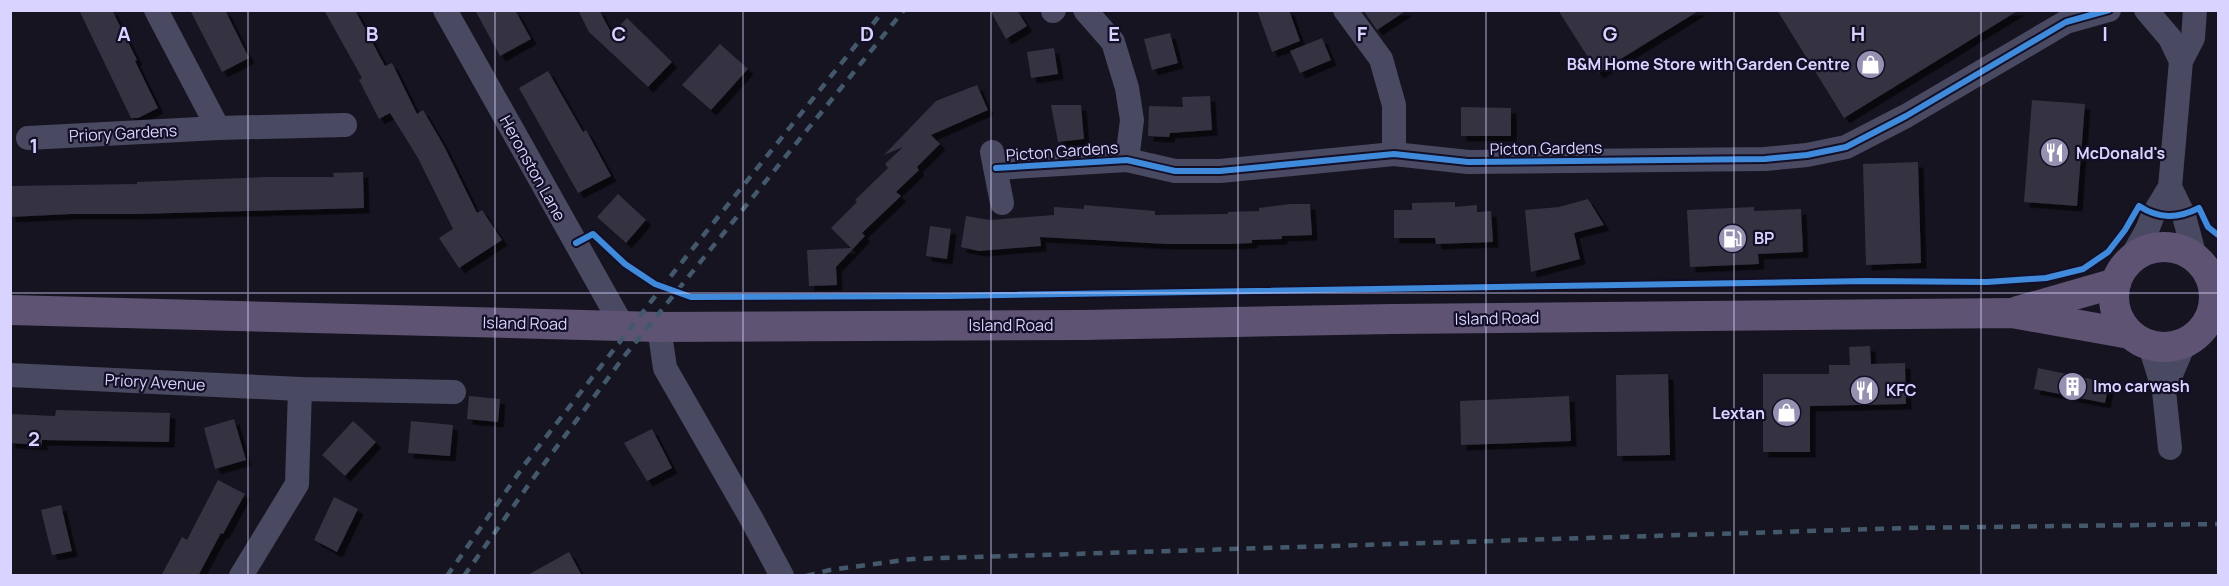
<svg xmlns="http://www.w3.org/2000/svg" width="2229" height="586" font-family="Manrope,sans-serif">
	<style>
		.building { fill: #343243; filter: url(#shadow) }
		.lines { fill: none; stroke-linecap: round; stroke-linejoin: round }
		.minor { stroke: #4a4962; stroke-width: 24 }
		.major { stroke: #5e5373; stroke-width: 30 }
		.rail { stroke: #43596b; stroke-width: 4.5; stroke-dasharray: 9 8; stroke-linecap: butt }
		.cycleway-casing { stroke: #130f26; stroke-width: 10 }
		.cycleway { stroke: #408adc; stroke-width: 6 }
		.grid { fill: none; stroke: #d9d4ff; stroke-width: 1.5; stroke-opacity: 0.55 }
		.labels { text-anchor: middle; stroke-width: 4.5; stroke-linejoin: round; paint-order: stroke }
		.poi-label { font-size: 16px; font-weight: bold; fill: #d9d4ff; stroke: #130f26; text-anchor: start }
		.street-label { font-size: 16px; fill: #d9d4ff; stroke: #130f26 }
		.grid-label { font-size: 20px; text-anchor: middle; font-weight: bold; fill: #d9d4ff; stroke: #130f26; stroke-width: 4.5; stroke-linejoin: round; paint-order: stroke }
	</style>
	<defs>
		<filter id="shadow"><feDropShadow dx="5.5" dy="5.5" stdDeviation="0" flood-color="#0009"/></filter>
	</defs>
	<rect width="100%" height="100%" fill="#161421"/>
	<g class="building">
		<polygon points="79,10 112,10 137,60 135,61 158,108 138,118 131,118"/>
		<polygon points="190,10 225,10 249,58 222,72"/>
		<polygon points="324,10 355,10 385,66 392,63 417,114 423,110 444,146 477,213 482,210 502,240 459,268 439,238 453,229 418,158 390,113 379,119 359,80 362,78"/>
		<polygon points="475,10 515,10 531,39 500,56"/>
		<polygon points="578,10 599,10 612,34 627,18 672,62 648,87 589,32"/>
		<polygon points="990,10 1017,10 1027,26 1006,39"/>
		<polygon points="1257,10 1289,10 1300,41 1272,52"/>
		<polygon points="1363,10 1407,10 1377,30"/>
		<polygon points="1558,10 1700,10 1598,73"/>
		<polygon points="1777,10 2019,10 1844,118"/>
		<polygon points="1170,33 1178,63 1152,70 1144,39"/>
		<polygon points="1322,38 1331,60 1300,73 1290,51"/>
		<polygon points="720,44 748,69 711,110 682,85"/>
		<polygon points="1054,48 1058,74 1031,78 1027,52"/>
		<polygon points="548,71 583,132 586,130 611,176 578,193 519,88"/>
		<polygon points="977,85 988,110 931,135 940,144 917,167 919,170 896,192 901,196 862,233 865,236 836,267 837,285 809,286 807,250 851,248 831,228 857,202 855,200 888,168 885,164 903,147 884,155 936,101"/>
		<polygon points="1210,96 1212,130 1170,133 1169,137 1148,136 1149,106 1183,107 1182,97"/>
		<polygon points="2032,100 2085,104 2077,206 2024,202"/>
		<polygon points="1051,105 1081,105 1084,139 1058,142"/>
		<polygon points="1461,107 1511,108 1511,136 1461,136"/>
		<polygon points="1918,162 1921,263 1866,265 1863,164"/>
		<polygon points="363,172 364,208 137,214 71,214 10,217 10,186 137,184 137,182 266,177 334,177 333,173"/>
		<polygon points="618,194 646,220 626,243 597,217"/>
		<polygon points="1588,199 1604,225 1574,233 1580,259 1531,272 1525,210 1559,207"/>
		<polygon points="1455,202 1455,207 1477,205 1477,212 1491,211 1493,242 1436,244 1435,238 1394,238 1394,210 1412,210 1412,203"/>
		<polygon points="1290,204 1310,204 1312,235 1282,236 1282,239 1252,240 1252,243 1229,244 1167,244 1040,237 1041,246 979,251 961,247 966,216 990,220 1054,215 1054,207 1084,209 1084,205 1155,211 1155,215 1228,214 1228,212 1259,211 1259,208"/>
		<polygon points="1754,207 1754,211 1801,209 1803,252 1758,254 1759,264 1690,267 1687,210"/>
		<polygon points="930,226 951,229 947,259 926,256"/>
		<polygon points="1870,346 1871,364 1905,363 1906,404 1810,406 1810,452 1763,452 1763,374 1829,374 1829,365 1850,365 1849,347"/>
		<polygon points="2038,368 2109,383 2105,403 2034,389"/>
		<polygon points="1668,374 1670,455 1617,456 1616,375"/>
		<polygon points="469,396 500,399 498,422 467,419"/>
		<polygon points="1569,396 1571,441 1461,445 1460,401"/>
		<polygon points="56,410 170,413 169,442 42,440 42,445 10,443 10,414 55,416"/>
		<polygon points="234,419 246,460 215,469 204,428"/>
		<polygon points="353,421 376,442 345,476 322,455"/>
		<polygon points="411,421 453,425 450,456 408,453"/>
		<polygon points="652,429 672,468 647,481 624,443"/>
		<polygon points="218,480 245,494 223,534 221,533 198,576 161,576 182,537 187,540"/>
		<polygon points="334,497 358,509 337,552 314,540"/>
		<polygon points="61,505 72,551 52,555 41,510"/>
		<polygon points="569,552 582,576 526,576"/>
	</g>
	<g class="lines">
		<g class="minor">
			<polyline points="156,10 218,128"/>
			<polyline points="445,10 622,325"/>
			<polyline points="1085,10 1113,42 1127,88 1132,120 1127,160"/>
			<polyline points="1345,10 1381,59 1394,105 1394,154"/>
			<polyline points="2146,10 2170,38 2181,61"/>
			<polyline points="1053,11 1054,10"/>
			<polyline points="28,138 218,128 345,125"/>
			<polyline points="992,152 1002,203"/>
			<polyline points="996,168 1127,160 1175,171 1220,171 1394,154 1468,162 1765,159 1807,155 1846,147 1906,116 2066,22 2109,10"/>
			<polyline points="2170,187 2184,216 2195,257"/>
			<polyline points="2130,260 2147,230 2153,215 2170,187 2181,61 2193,38 2195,10"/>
			<polyline points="659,327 665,368 751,518 782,576"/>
			<polyline points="2150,346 2164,391 2170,448"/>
			<polyline points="10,375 300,389 454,392"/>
			<polyline points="2164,391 2184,344"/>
			<polyline points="241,576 297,484 300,389"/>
		</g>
		<g class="major">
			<circle cx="2164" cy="297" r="50"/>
			<polyline points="10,310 659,327 1083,325 1392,319 2012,313 2130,334"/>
			<polyline points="2018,311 2116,283"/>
		</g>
		<g class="rail">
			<polyline points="447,576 525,464 674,272 884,10"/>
			<polyline points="464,576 532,480 626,354 904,10"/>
			<polyline points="806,576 830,570 912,559 1907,528 2218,524"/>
		</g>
		<defs>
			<g id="cycleway">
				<polyline points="996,168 1127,160 1175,171 1220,171 1394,154 1468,162 1765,159 1807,155 1846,147 1906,116 2066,22 2109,10"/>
				<path d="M576,243L593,234L625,264L655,284L691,297L946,296L1867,281L1987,282L2046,278L2083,269L2108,252L2125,230L2139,206C2159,219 2177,219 2199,208L2208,227L2218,235"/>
			</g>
		</defs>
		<use href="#cycleway" class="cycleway-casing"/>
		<use href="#cycleway" class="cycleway"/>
	</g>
	<path class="grid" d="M248,10V576M495,10V576M743,10V576M991,10V576M1238,10V576M1486,10V576M1734,10V576M1981,10V576M10,293H2218"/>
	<defs>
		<symbol id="shop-disc" viewBox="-11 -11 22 22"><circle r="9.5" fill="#9591b1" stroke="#130f26"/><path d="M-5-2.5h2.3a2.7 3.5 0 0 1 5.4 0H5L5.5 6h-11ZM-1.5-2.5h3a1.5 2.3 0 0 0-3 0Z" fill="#fff"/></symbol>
		<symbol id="restaurant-disc" viewBox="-11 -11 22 22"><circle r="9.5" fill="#9591b1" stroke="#130f26"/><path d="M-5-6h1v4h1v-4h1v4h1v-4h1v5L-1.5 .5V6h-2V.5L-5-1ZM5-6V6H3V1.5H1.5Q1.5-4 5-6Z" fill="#fff"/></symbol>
		<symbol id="fuel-disc" viewBox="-11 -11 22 22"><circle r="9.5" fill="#9591b1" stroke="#130f26"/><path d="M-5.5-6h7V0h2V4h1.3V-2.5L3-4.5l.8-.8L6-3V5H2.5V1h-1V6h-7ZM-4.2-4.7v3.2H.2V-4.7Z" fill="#fff"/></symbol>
		<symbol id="building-disc" viewBox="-11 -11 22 22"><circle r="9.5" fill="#9591b1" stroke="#130f26"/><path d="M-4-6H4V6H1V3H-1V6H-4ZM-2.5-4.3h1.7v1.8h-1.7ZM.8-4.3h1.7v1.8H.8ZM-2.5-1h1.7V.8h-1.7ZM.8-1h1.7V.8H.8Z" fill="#fff"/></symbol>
	</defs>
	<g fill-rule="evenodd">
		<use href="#shop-disc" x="1854" y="48" width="33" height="33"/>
		<use href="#restaurant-disc" x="2038" y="136" width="33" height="33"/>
		<use href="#fuel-disc" x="1716" y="222" width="33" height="33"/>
		<use href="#building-disc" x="2056" y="370" width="33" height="33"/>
		<use href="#restaurant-disc" x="1848" y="374" width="33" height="33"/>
		<use href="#shop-disc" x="1770" y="396" width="33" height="33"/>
	</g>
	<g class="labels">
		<g class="poi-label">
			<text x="1850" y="70" text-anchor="end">B&amp;M Home Store with Garden Centre</text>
			<text x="2076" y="159">McDonald's</text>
			<text x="1754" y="244">BP</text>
			<text x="2093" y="392">Imo carwash</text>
			<text x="1886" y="396">KFC</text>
			<text x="1765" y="419" text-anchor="end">Lextan</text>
		</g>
		<g class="street-label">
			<text transform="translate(123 133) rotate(-3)" y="6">Priory Gardens</text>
			<text transform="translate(1546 148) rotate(-1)" y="6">Picton Gardens</text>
			<text transform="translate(1062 151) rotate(-4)" y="6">Picton Gardens</text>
			<text transform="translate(533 168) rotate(61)" y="6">Heronston Lane</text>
			<text transform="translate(1497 318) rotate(-1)" y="6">Island Road</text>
			<text transform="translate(525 323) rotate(1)" y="6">Island Road</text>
			<text x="1011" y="331">Island Road</text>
			<text transform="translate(155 382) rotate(3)" y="6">Priory Avenue</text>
		</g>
	</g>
	<g class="grid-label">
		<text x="124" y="41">A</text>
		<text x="372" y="41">B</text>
		<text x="619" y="41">C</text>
		<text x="867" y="41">D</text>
		<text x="1114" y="41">E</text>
		<text x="1362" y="41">F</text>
		<text x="1610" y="41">G</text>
		<text x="1858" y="41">H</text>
		<text x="2105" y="41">I</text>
		<text x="34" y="153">1</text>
		<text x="34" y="446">2</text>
	</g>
	<rect width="2229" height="586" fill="none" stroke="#d9d4ff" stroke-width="24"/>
</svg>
